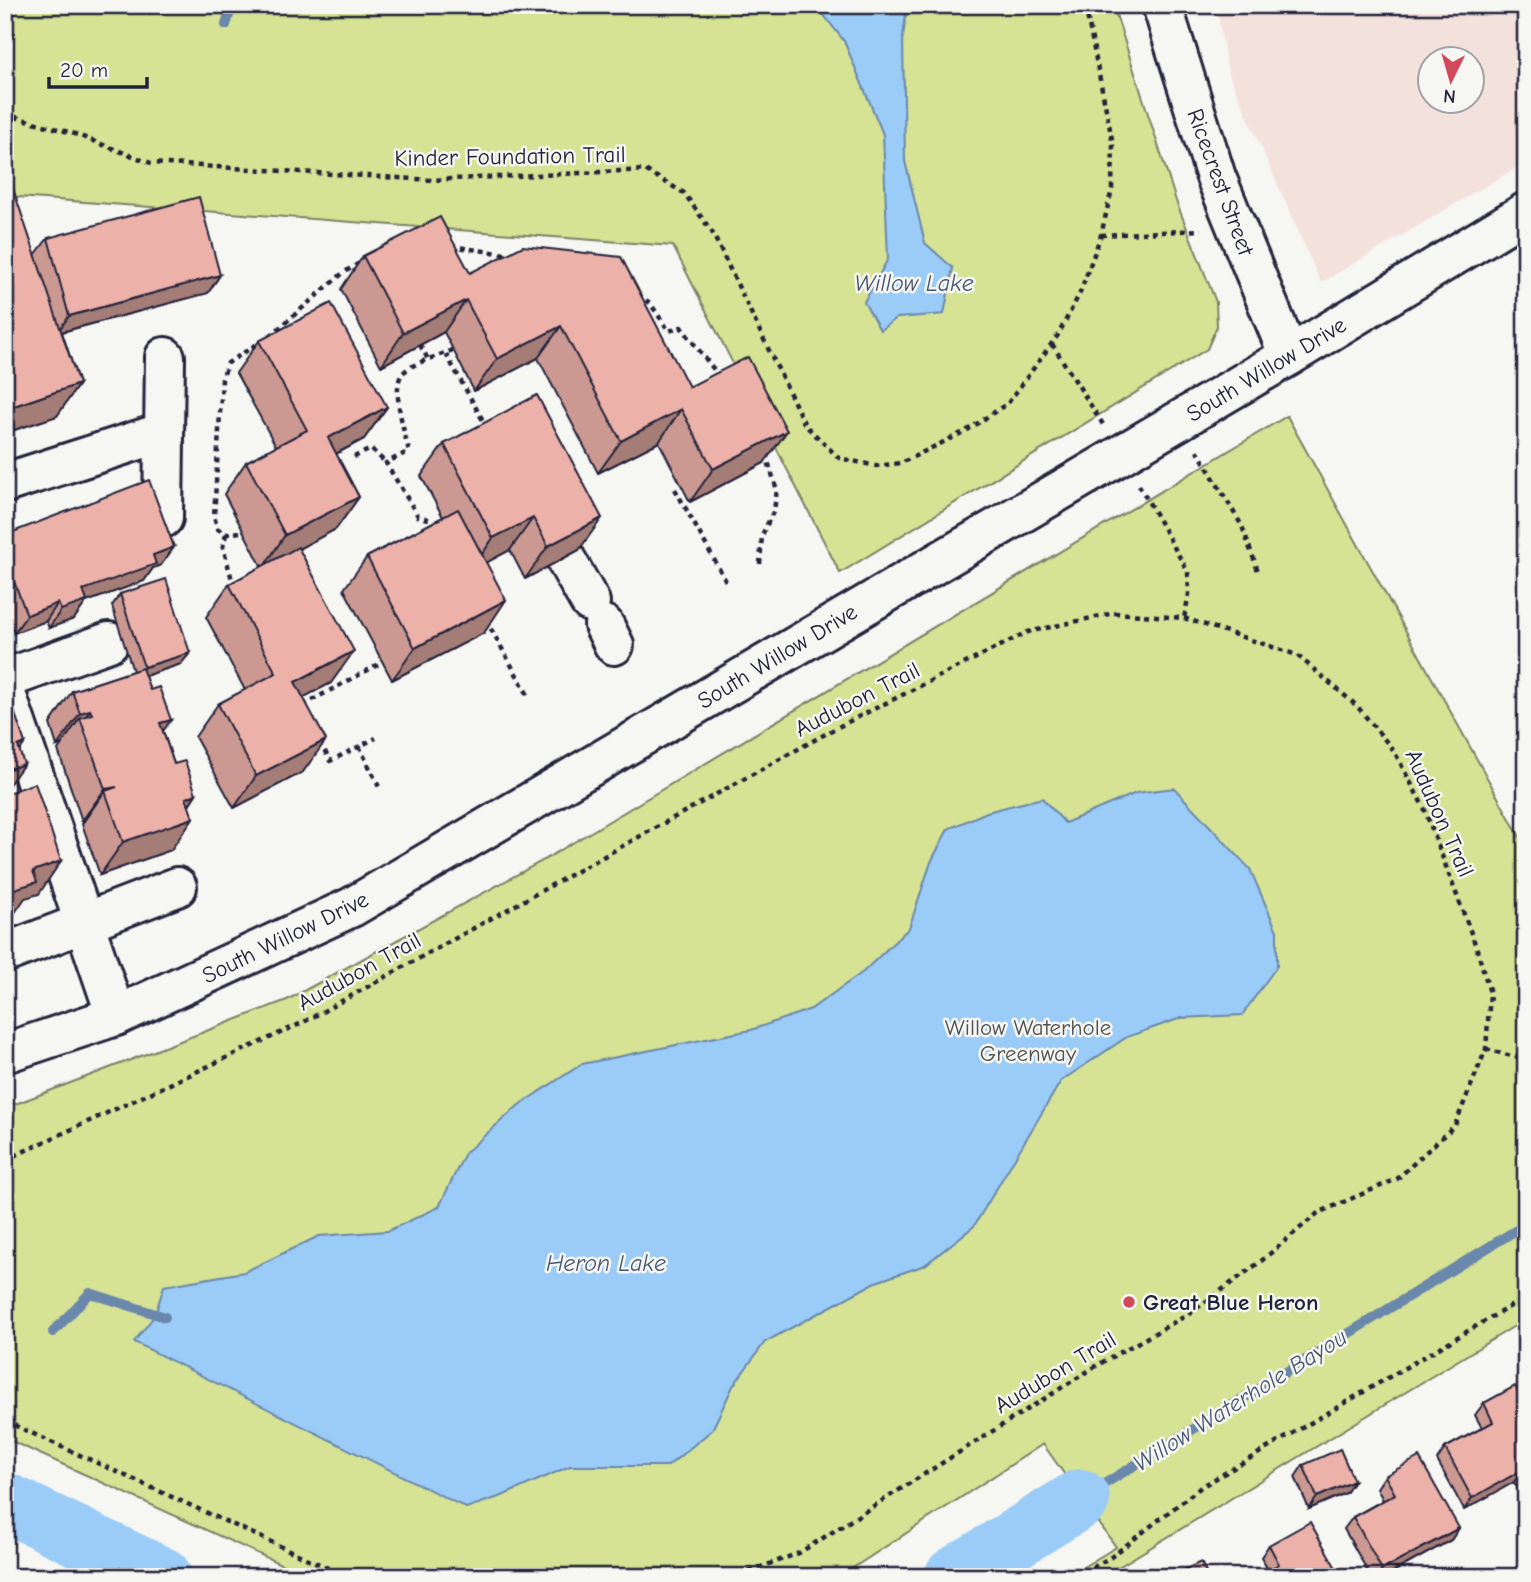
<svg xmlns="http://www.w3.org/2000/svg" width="1531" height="1582" font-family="'Comic Neue',sans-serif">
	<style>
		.built { fill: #f3e2dc; fill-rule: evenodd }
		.green { fill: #d6e294; stroke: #7c8268; stroke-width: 2 }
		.water { fill: #9bccf7; stroke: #6b88ac; stroke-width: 2 }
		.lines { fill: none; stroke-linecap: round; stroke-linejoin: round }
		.stream { stroke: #6b88ac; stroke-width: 10 }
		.river { stroke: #9bccf7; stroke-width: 60 }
		.minor-casing { stroke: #22223b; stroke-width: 44 }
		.path { stroke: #22223b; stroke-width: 4.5; stroke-dasharray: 5 5; stroke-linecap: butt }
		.minor { stroke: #f6f6f2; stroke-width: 38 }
		.wall { fill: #cb9992; stroke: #22223b; stroke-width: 2 }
		.shaded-wall { fill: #a57d77; stroke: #22223b; stroke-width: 2 }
		.building { fill: #ecb2aa; stroke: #22223b; stroke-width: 2 }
		.poi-dot { fill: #d1495b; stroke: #f6f6f2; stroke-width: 2.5 }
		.labels { text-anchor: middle; stroke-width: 5; stroke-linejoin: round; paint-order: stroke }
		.street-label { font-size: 23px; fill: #22223b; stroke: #f6f6f2 }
		.park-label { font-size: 23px; fill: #4f5251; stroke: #f6f6f2 }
		.poi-label { font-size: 23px; font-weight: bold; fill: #22223b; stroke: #f6f6f2; text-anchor: start }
		.water-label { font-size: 24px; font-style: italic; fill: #465573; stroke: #f6f6f2 }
	</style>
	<rect width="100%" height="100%" fill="#f6f6f2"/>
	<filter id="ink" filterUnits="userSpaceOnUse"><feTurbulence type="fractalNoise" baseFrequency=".0143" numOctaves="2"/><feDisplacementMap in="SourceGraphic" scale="14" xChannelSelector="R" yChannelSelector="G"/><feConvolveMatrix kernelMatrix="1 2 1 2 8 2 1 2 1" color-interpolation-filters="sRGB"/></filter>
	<g filter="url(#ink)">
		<path class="built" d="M1216,5H1526V162L1321,283L1228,72ZM1430,60H1472V102H1430Z"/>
		<g class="green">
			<polygon points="5,5 1113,5 1176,201 1216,302 1217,326 1207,349 840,573 673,246 5,196"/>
			<polygon points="1287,416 1526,848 1526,1319 1102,1577 1067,1577 1116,1547 1043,1444 839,1577 309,1577 5,1438 5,1108 287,1000 544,860"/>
		</g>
		<g class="water">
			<polygon points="816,5 907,5 903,38 905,161 925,243 953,268 944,314 897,318 880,330 864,302 888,259 883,134 844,41"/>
			<polygon points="1174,788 1250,869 1277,931 1277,966 1242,1015 1181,1018 1127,1037 1061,1081 974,1226 925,1265 876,1282 765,1342 733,1386 712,1430 668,1466 570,1466 502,1496 466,1508 134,1342 155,1315 164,1286 244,1272 319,1236 388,1231 439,1207 465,1153 519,1105 582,1064 751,1030 811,1009 863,972 909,928 931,862 948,829 987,812 1042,798 1065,823 1136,793"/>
		</g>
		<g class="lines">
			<g class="stream">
				<polyline points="226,25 232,5"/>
				<polyline points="53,1332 90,1293 165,1317"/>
				<polyline points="1080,1499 1526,1224"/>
			</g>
			<g class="river">
				<polyline points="5,1502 162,1577"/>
				<polyline points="954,1577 1080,1499"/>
			</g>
			<defs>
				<g id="minor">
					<polyline points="1162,5 1216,177 1289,356"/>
					<polyline points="5,483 164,432"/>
					<polyline points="163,518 165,357"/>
					<polyline points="565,558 590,602"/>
					<polyline points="604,625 614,645"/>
					<polyline points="5,679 109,642"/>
					<polyline points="5,691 116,1016"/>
					<polyline points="5,953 177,887"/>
					<polyline points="5,1053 116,1016 352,907 1289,356 1526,212"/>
				</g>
			</defs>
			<use href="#minor" class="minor-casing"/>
			<g class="path">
				<polyline points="5,114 72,133 151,163 432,180 645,170 684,193 712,232 805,425 839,458 876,466 901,463 966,431 1008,403 1058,335 1080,293 1101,235 1112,189 1113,144 1085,5"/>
				<polyline points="1101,235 1201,230"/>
				<polyline points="451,246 512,255"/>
				<polyline points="638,294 650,303 669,331 681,327 719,376"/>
				<polyline points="270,336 343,273 361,262"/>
				<polyline points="1052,344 1104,426"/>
				<polyline points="420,345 429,361"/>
				<polyline points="446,354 486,426"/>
				<polyline points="1197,450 1242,526 1259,574"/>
				<polyline points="354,457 371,449 386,463"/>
				<polyline points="1139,485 1188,572 1189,594 1184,618"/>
				<polyline points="675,489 727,583"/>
				<path d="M435,526L432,520L418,516L386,463L409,451C405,435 391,389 402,374C411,363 439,356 453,350"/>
				<polyline points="240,532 226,534 218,529 214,517 222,379 228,363 260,342"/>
				<polyline points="226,534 223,547 234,587"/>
				<polyline points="760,564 762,535 774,510 777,490 766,455"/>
				<polyline points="486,620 528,695"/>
				<polyline points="303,705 383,662"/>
				<polyline points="320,742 330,761 376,738"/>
				<polyline points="359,746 379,787"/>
				<polyline points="1486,1049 1526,1060"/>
				<polyline points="5,1160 302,1023 838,727 1028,632 1114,613 1184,618 1297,655 1357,706 1394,751 1424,808 1477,949 1490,993 1486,1049 1455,1125 1397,1179 1318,1213 1260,1262 1189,1314 1101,1363 799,1553 734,1577"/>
				<polyline points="5,1421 348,1577"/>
				<polyline points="1075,1577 1111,1557 1201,1487 1526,1297"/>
			</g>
			<use href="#minor" class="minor"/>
		</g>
		<g class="wall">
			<polygon points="5,175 35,255 48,238 220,275 208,293 62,332 79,384 57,416 5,433"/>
			<polygon points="363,256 470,273 689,387 764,463 690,502 659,442 598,473 538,358 474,391 444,332 381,366 341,289"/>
			<polygon points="259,341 387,407 364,439 336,454 359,497 336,529 299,548 331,683 303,697 303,772 234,808 195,737 218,704 245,690 206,617 229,584 262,567 224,494 246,462 276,446 236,373"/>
			<polygon points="444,444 579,550 525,579 510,550 486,562 484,633 392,680 344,589 367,557 443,517 421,476"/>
			<polygon points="5,535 174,547 161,565 153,568 144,581 86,602 74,619 49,628 46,621 14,633 5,609"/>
			<polygon points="120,594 181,664 145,676 174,764 196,794 189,805 171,850 100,875 82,824 84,821 82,821 58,750 62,744 57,746 50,724 72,691 133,671 112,606"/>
			<polygon points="1484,1403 1526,1406 1526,1496 1523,1498 1514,1482 1464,1510 1437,1460 1445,1448 1482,1428 1475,1415"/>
			<polygon points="1303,1465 1354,1481 1346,1493 1309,1509 1295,1477"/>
			<polygon points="1385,1476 1459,1528 1451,1540 1384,1577 1371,1577 1344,1529 1353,1517 1383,1500 1377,1488"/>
			<polygon points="1269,1545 1341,1577 1268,1570 1261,1557"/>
		</g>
		<g class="shaded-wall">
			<polygon points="220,275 208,293 57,333 69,316"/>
			<polygon points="466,300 444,332 381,366 403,333"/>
			<polygon points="561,326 538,358 474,391 497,359"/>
			<polygon points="79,384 57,416 5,433 5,409"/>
			<polygon points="387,407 364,439 305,470 328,438"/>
			<polygon points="681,409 659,442 598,473 621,441"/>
			<polygon points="787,431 764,463 690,502 713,469"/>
			<polygon points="359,497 336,529 263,568 285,535"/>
			<polygon points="533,518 510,550 471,571 493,538"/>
			<polygon points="602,518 579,550 525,579 548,546"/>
			<polygon points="174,547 161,565 153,568 144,581 86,602 74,619 49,628 61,610 83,590 153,555"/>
			<polygon points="506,600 484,633 392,680 415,648"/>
			<polygon points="58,603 46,621 14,633 27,615"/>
			<polygon points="354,651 331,683 272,714 295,682"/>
			<polygon points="190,653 181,664 135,679 144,667"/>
			<polygon points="90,710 82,722 80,718 62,744 57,746 80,713"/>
			<polygon points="171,720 148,752 160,723"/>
			<polygon points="326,740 303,772 234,808 256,776"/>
			<polygon points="25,743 7,770 24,764 5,790 5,764 18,746"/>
			<polygon points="117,787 105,791 84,821 82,821 105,789"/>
			<polygon points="196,794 176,824 193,818 171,850 100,875 123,842 186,798"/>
			<polygon points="61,861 39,894 25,898 14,914 5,917 5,892 33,871"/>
			<polygon points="1522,1470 1514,1482 1464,1510 1472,1498"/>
			<polygon points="1354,1481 1346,1493 1309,1509 1317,1497"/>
			<polygon points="1459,1528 1451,1540 1384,1577 1378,1577 1382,1570"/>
		</g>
		<g class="building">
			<polygon points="8,174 79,384 5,409 5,175"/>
			<polygon points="199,197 220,275 69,316 48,238"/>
			<polygon points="440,217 470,273 523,246 621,257 689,387 748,357 787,431 713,469 681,409 621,441 561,326 497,359 466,300 403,333 363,256"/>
			<polygon points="331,303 387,407 328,438 359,497 285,535 246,462 307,430 259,341"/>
			<polygon points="537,395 602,518 548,546 533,518 493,538 444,444"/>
			<polygon points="149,480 174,547 153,555 156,564 83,590 87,601 61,610 58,603 27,615 5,558 5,535"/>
			<polygon points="458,509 506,600 415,648 367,557"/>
			<polygon points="298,547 354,651 295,682 326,740 256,776 218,704 276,673 229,584"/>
			<polygon points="166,579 190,653 144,667 120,594"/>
			<polygon points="142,668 150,690 159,687 171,720 160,723 174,764 185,761 196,794 186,798 193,818 123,842 105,791 117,787 105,789 80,718 92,714 90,710 80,713 72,691"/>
			<polygon points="11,702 25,743 18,746 24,764 5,770 5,704"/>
			<polygon points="35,783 61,861 33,871 37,882 5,892 5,784 8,793"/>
			<polygon points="1515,1386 1526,1406 1526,1476 1522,1470 1472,1498 1445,1448 1493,1422 1484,1403"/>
			<polygon points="1340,1449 1354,1481 1317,1497 1303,1465"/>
			<polygon points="1419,1457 1459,1528 1382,1570 1353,1517 1395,1494 1385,1476"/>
			<polygon points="1310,1522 1341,1577 1256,1577 1279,1564 1269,1545"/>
			<polygon points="1201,1562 1208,1577 1168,1577"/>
		</g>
	</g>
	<circle class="poi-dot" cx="1129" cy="1302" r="7"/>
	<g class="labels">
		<g class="street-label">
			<text transform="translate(510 156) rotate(-1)" y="8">Kinder Foundation Trail</text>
			<text transform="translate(1221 182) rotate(70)" y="8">Ricecrest Street</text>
			<text transform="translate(1266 369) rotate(-31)" y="8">South Willow Drive</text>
			<text transform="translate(777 656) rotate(-31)" y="8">South Willow Drive</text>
			<text transform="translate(857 699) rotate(-27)" y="8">Audubon Trail</text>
			<text transform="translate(1440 813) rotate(66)" y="8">Audubon Trail</text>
			<text transform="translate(285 937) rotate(-26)" y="8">South Willow Drive</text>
			<text transform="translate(359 971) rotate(-29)" y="8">Audubon Trail</text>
			<text transform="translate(1055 1372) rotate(-31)" y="8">Audubon Trail</text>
		</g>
		<g class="park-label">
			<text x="1028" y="1035">Willow Waterhole<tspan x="1028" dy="26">Greenway</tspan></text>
		</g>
		<g class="poi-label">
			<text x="1143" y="1310">Great Blue Heron</text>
		</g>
		<g class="water-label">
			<text x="914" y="291">Willow Lake</text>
			<text x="606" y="1271">Heron Lake</text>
			<text transform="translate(1240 1400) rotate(-32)" y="8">Willow Waterhole Bayou</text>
		</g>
	</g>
	<rect width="1531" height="1582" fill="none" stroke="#f6f6f2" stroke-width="28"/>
	<rect x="14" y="14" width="1503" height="1554" fill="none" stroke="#22223b" stroke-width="2.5" filter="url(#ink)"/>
	<g transform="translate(1451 80) rotate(185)"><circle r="33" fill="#f6f6f2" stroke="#a1a1a9" stroke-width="2"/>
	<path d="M0-5L12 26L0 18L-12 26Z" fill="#d1495b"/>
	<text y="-10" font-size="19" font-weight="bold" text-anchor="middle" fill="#22223b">N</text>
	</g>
	<path d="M49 77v10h98v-10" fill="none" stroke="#22223b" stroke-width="3.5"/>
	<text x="60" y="77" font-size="21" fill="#22223b" stroke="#f6f6f2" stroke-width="5" paint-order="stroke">20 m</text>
</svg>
